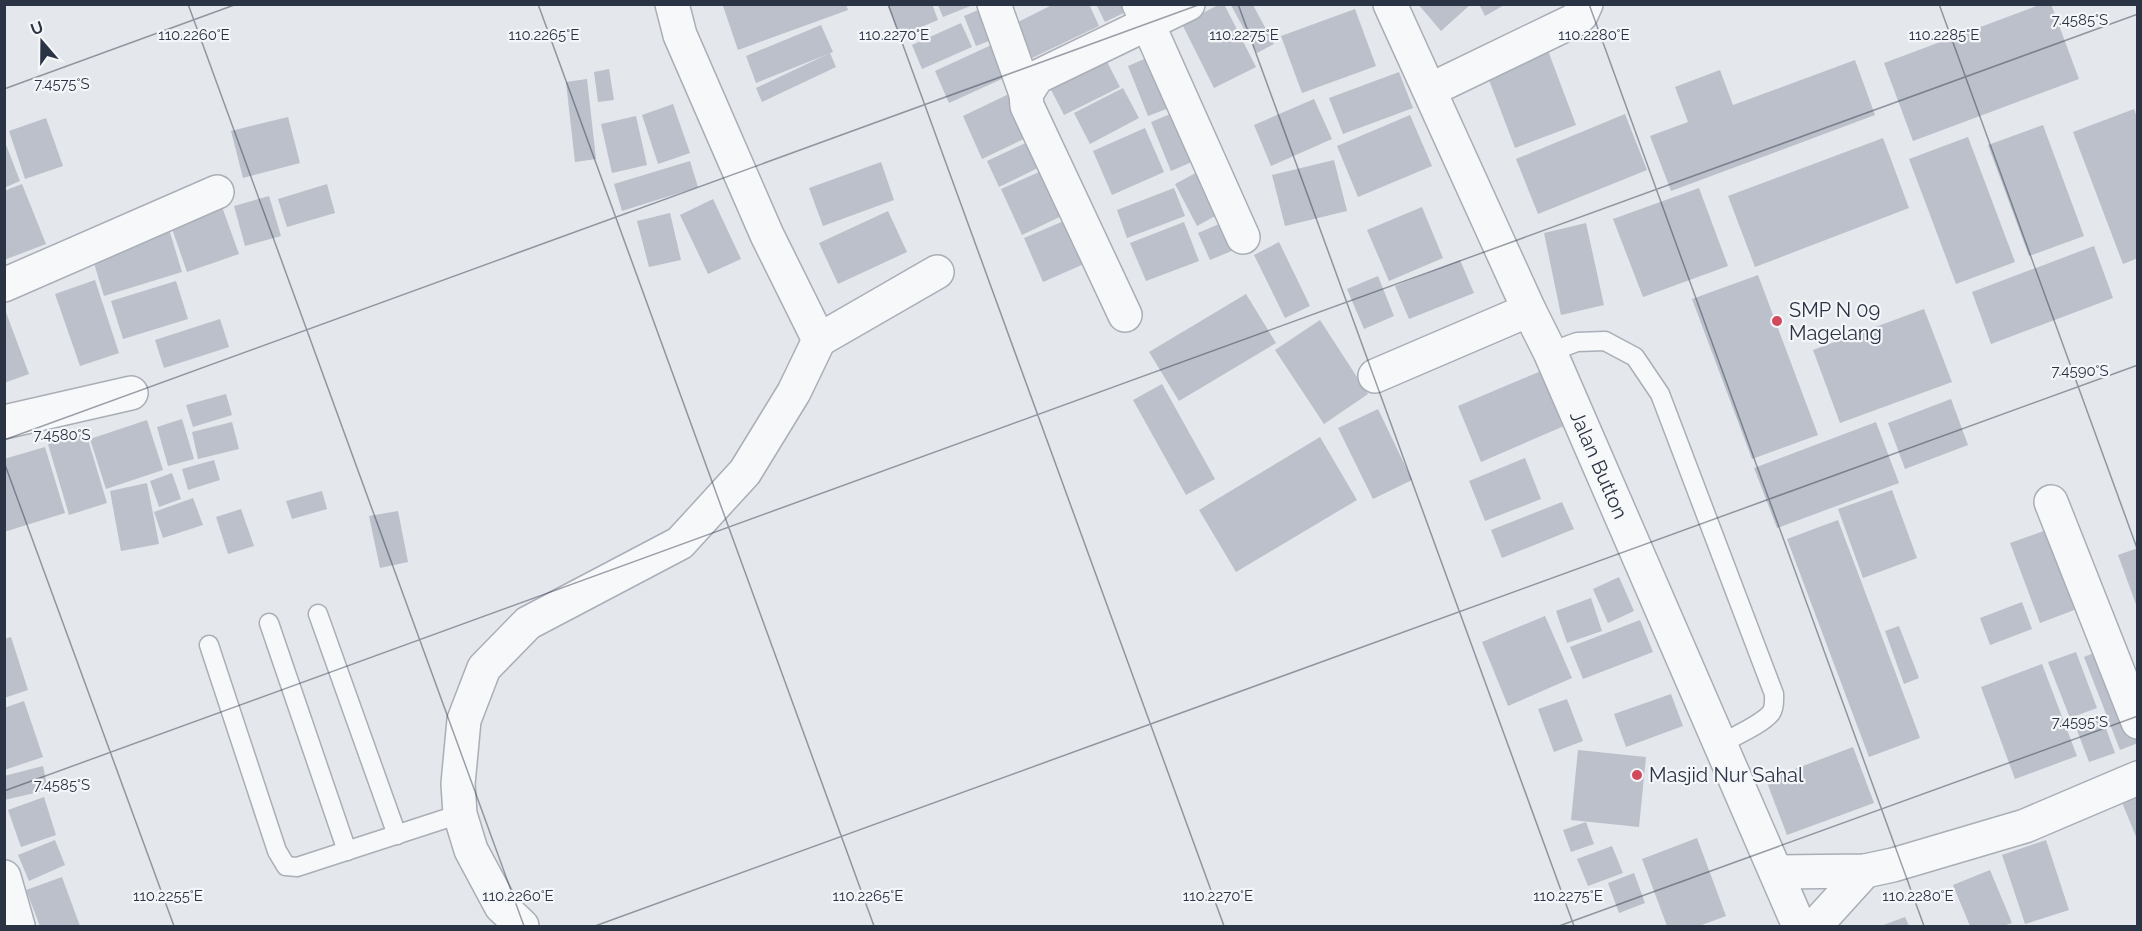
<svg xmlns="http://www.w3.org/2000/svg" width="2142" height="931" font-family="Raleway,sans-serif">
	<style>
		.building { fill: #bbc0ca }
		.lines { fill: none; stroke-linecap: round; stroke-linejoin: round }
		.lane-casing { stroke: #a9aeb7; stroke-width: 21 }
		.street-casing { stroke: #a9aeb7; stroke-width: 36 }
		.lane { stroke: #f7f8fa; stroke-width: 18 }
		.street { stroke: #f7f8fa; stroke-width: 33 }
		.ticks { fill: none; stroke: #2b3445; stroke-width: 1.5; stroke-opacity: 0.45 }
		.poi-dot { fill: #d1495b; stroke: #f4f6f9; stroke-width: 2 }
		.labels { text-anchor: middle; stroke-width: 4.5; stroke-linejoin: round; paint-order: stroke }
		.poi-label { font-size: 20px; fill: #2b3445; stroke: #f4f6f9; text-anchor: start }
		.street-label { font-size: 20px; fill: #2b3445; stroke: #f4f6f9 }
		.ticks-label { font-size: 15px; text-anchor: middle; fill: #2b3445; stroke: #f4f6f9; stroke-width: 4.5; stroke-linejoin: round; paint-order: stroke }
	</style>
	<rect width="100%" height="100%" fill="#e4e7ec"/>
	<g class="building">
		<polygon points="727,4 846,4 848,10 738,50 723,6"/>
		<polygon points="887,4 932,4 938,20 900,36"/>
		<polygon points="1054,4 1089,4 1099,26 1032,58 1016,23"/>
		<polygon points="1096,4 1132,4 1134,8 1105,22"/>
		<polygon points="1220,4 1224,4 1256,67 1214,88 1182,24"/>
		<polygon points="1418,4 1471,4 1441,31"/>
		<polygon points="1479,4 1506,4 1485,16"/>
		<polygon points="2042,4 2051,4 2079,79 1913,141 1884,63"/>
		<polygon points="938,5 973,5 943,17"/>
		<polygon points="1231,5 1253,5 1274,44 1257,53"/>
		<polygon points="985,7 997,38 976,46 964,16"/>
		<polygon points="1355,9 1376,66 1302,93 1281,36"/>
		<polygon points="961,23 972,47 922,69 912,45"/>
		<polygon points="821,25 833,52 756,83 746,56"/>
		<polygon points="1000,41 1015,73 949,103 935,71"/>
		<polygon points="1547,48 1576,125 1515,148 1486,72"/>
		<polygon points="830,53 836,67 762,102 756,88"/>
		<polygon points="1103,54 1120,87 1064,115 1047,82"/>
		<polygon points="1156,54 1177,105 1148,116 1128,66"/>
		<polygon points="1855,60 1875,115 1671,191 1650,136 1688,122 1675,87 1720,70 1733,105"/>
		<polygon points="609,69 614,100 598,102 594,72"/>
		<polygon points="1399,72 1413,108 1343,134 1329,98"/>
		<polygon points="587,79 596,159 575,162 566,82"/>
		<polygon points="1123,88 1139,118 1090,144 1074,113"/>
		<polygon points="1011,93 1030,136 982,159 963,116"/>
		<polygon points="1314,99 1332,139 1271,166 1254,125"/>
		<polygon points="673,104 690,153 658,164 642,115"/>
		<polygon points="2134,109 2138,120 2138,258 2123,264 2073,132"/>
		<polygon points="1180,110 1201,158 1171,171 1151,122"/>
		<polygon points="1625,114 1647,170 1538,214 1516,159"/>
		<polygon points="1410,115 1432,166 1358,197 1337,146"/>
		<polygon points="636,116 647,165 612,173 601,124"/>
		<polygon points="288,117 300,163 243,178 231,131"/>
		<polygon points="46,118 63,166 25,179 9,131"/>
		<polygon points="2043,125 2084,236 2029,256 1988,145"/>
		<polygon points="1145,128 1164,172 1112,195 1093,151"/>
		<polygon points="1968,137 2015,262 1956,284 1909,159"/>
		<polygon points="1883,138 1909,208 1755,267 1728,196"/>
		<polygon points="1032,140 1044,165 999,187 987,161"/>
		<polygon points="5,142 20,181 4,188 4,143"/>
		<polygon points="1334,160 1347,211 1285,226 1272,175"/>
		<polygon points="690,161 698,187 622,211 614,184"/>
		<polygon points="881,162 894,200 823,226 809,188"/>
		<polygon points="1048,168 1068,213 1022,235 1001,189"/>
		<polygon points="1205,168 1228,209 1197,226 1175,184"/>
		<polygon points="22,184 46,244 4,260 4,191"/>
		<polygon points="327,184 335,213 287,227 278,199"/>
		<polygon points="1174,188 1185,216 1127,238 1117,210"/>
		<polygon points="1699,188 1728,266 1643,297 1613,219"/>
		<polygon points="269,196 281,236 245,246 234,206"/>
		<polygon points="713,199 741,259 708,274 680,215"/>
		<polygon points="221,204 239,254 187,272 170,223"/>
		<polygon points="1422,207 1443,258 1389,281 1367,230"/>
		<polygon points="888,211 907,252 838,284 819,243"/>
		<polygon points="670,213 681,260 649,267 637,221"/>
		<polygon points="1073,217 1093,260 1043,282 1024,238"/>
		<polygon points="1226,221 1239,248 1210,260 1198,233"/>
		<polygon points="1184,222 1199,261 1146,281 1130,243"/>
		<polygon points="1586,223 1604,305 1561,315 1544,233"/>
		<polygon points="168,226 182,272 104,296 90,250"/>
		<polygon points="1279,242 1310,306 1285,318 1254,255"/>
		<polygon points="2094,246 2113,298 1991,344 1972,292"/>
		<polygon points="1460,260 1474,293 1409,319 1395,286"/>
		<polygon points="1758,275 1818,435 1752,459 1692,299"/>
		<polygon points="1378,276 1394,316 1364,329 1347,289"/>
		<polygon points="95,280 119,353 80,366 55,294"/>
		<polygon points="176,281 188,319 123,339 111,301"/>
		<polygon points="1246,294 1276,343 1179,401 1149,352"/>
		<polygon points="4,307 29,374 4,383"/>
		<polygon points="1924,309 1952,382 1840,423 1813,350"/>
		<polygon points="220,319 229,347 164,368 155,340"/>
		<polygon points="1320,320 1368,394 1324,424 1275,350"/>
		<polygon points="1541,371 1564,426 1481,462 1458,406"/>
		<polygon points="1162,384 1215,479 1186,495 1133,400"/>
		<polygon points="226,394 232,415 193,427 186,405"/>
		<polygon points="1951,399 1968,445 1905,469 1888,423"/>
		<polygon points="1378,409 1412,480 1373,499 1338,428"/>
		<polygon points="182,419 194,459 168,466 157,427"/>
		<polygon points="147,420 163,470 106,489 90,439"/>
		<polygon points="232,422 239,449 198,459 192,432"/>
		<polygon points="1876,422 1899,483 1777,528 1754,468"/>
		<polygon points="86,433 107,503 69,515 48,444"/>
		<polygon points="1320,437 1357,500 1236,572 1199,510"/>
		<polygon points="45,447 65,513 4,532 4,459"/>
		<polygon points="1525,458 1541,499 1485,521 1469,481"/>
		<polygon points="214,460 220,480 188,490 182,469"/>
		<polygon points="172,473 181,499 159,507 150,481"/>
		<polygon points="147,483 159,544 121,551 110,491"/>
		<polygon points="1892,490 1917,558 1863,578 1838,509"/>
		<polygon points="322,491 327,509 292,519 286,501"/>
		<polygon points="193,498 203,525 163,538 154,512"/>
		<polygon points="1562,502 1574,529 1502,558 1491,530"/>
		<polygon points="241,509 254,546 228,554 216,517"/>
		<polygon points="398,511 408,562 380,568 369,516"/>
		<polygon points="1838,520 1920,738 1869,757 1787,539"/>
		<polygon points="2052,528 2082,607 2040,623 2010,543"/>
		<polygon points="2138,548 2138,607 2137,607 2118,555"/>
		<polygon points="1619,577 1634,611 1608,623 1593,589"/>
		<polygon points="1591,598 1602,631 1567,643 1556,611"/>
		<polygon points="2022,602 2032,629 1990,645 1980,618"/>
		<polygon points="1545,616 1572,678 1508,706 1482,642"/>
		<polygon points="1640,620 1653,652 1583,679 1570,647"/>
		<polygon points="1899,626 1919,678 1904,684 1885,631"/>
		<polygon points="11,637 28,690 4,698 4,639"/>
		<polygon points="2106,648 2138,732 2138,743 2120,750 2084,657"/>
		<polygon points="2076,652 2097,708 2070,718 2048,662"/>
		<polygon points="2042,664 2077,756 2015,779 1981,687"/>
		<polygon points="1671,694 1683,726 1626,747 1614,714"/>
		<polygon points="1567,699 1583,741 1554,752 1538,709"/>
		<polygon points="24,701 43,757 4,770 4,708"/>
		<polygon points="2101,715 2115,753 2089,762 2075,725"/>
		<polygon points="1853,747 1874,803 1787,835 1766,780"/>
		<polygon points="1578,750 1646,757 1639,827 1571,820"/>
		<polygon points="43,766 48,790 4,800 4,776"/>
		<polygon points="2137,793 2137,839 2121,800"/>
		<polygon points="44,797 56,835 21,847 8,810"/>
		<polygon points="1586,822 1594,844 1571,852 1563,830"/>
		<polygon points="1697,838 1726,916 1699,926 1667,926 1642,859"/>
		<polygon points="55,840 65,865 29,881 18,855"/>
		<polygon points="2046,840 2069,910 2025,924 2002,855"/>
		<polygon points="1612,846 1623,873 1588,886 1577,859"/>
		<polygon points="1990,870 2012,923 2003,926 1970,926 1953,885"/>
		<polygon points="1634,873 1645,903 1619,913 1608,883"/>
		<polygon points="62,877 80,926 40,926 26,890"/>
		<polygon points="1905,917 1909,926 1881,926"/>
	</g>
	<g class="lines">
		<defs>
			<g id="lane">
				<path d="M1550,352L1577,342L1605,341L1635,357L1660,394L1774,694C1774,700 1775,707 1771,713C1761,725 1734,736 1721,744"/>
				<polyline points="318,614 397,835"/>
				<polyline points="269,623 347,851"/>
				<polyline points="209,645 277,851 286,866 297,867 460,814"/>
			</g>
			<g id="street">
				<polyline points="672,4 680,35 767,235 819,340"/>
				<polyline points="994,4 1026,94"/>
				<polyline points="1139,4 1243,237"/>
				<path id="s1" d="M1390,4L1529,310L1550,352L1799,926"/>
				<polyline points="1430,90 1573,21 1581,15 1586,4"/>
				<polyline points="4,285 217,192"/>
				<polyline points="1125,315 1027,106 1026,94 1037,77 1188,4"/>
				<polyline points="1375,376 1529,310"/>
				<polyline points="4,422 131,393"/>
				<polyline points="2051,502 2138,722"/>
				<polyline points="1776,872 1865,871 1893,865 2025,826 2138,778"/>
				<polyline points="4,877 18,926"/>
				<polyline points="522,926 501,906 471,850 460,814 458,784 464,720 484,668 528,623 680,543 745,472 794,392 819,340 937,272"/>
				<polyline points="1815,926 1865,871"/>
			</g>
		</defs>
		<use href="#lane" class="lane-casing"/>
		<use href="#street" class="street-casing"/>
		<use href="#lane" class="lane"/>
		<use href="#street" class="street"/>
	</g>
	<path class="ticks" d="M188,4L524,926M538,4L874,926M888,4L1224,926M1238,4L1574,926M1589,4L1924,926M1939,4L2138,551M4,89L237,4M4,440L1201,4M4,462L174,926M4,791L2138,14M595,926L2138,365M1559,926L2138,716"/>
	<g class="poi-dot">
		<circle cx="1777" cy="321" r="6"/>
		<circle cx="1637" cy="775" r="6"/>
	</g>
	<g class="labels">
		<g class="poi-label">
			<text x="1789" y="317">SMP N 09<tspan x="1789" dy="23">Magelang</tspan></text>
			<text x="1649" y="782">Masjid Nur Sahal</text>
		</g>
		<g class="street-label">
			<text dy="7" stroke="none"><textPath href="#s1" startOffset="506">Jalan Button</textPath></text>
		</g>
	</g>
	<g class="ticks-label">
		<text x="2080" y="25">7.4585°S</text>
		<text x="194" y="40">110.2260°E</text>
		<text x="544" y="40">110.2265°E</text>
		<text x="894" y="40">110.2270°E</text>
		<text x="1244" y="40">110.2275°E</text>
		<text x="1594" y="40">110.2280°E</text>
		<text x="1944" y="40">110.2285°E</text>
		<text x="62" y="89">7.4575°S</text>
		<text x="2080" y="376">7.4590°S</text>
		<text x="62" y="440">7.4580°S</text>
		<text x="2080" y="727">7.4595°S</text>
		<text x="62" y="790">7.4585°S</text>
		<text x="168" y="901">110.2255°E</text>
		<text x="518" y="901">110.2260°E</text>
		<text x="868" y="901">110.2265°E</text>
		<text x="1218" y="901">110.2270°E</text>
		<text x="1568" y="901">110.2275°E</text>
		<text x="1918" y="901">110.2280°E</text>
	</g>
	<rect width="2142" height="931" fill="none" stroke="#2b3445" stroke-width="12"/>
	<g transform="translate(42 42) rotate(340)" stroke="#f4f6f9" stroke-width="4.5" paint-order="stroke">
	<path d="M0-4.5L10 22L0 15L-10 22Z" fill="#2b3445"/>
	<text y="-9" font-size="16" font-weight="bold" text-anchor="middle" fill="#2b3445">U</text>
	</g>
</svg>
